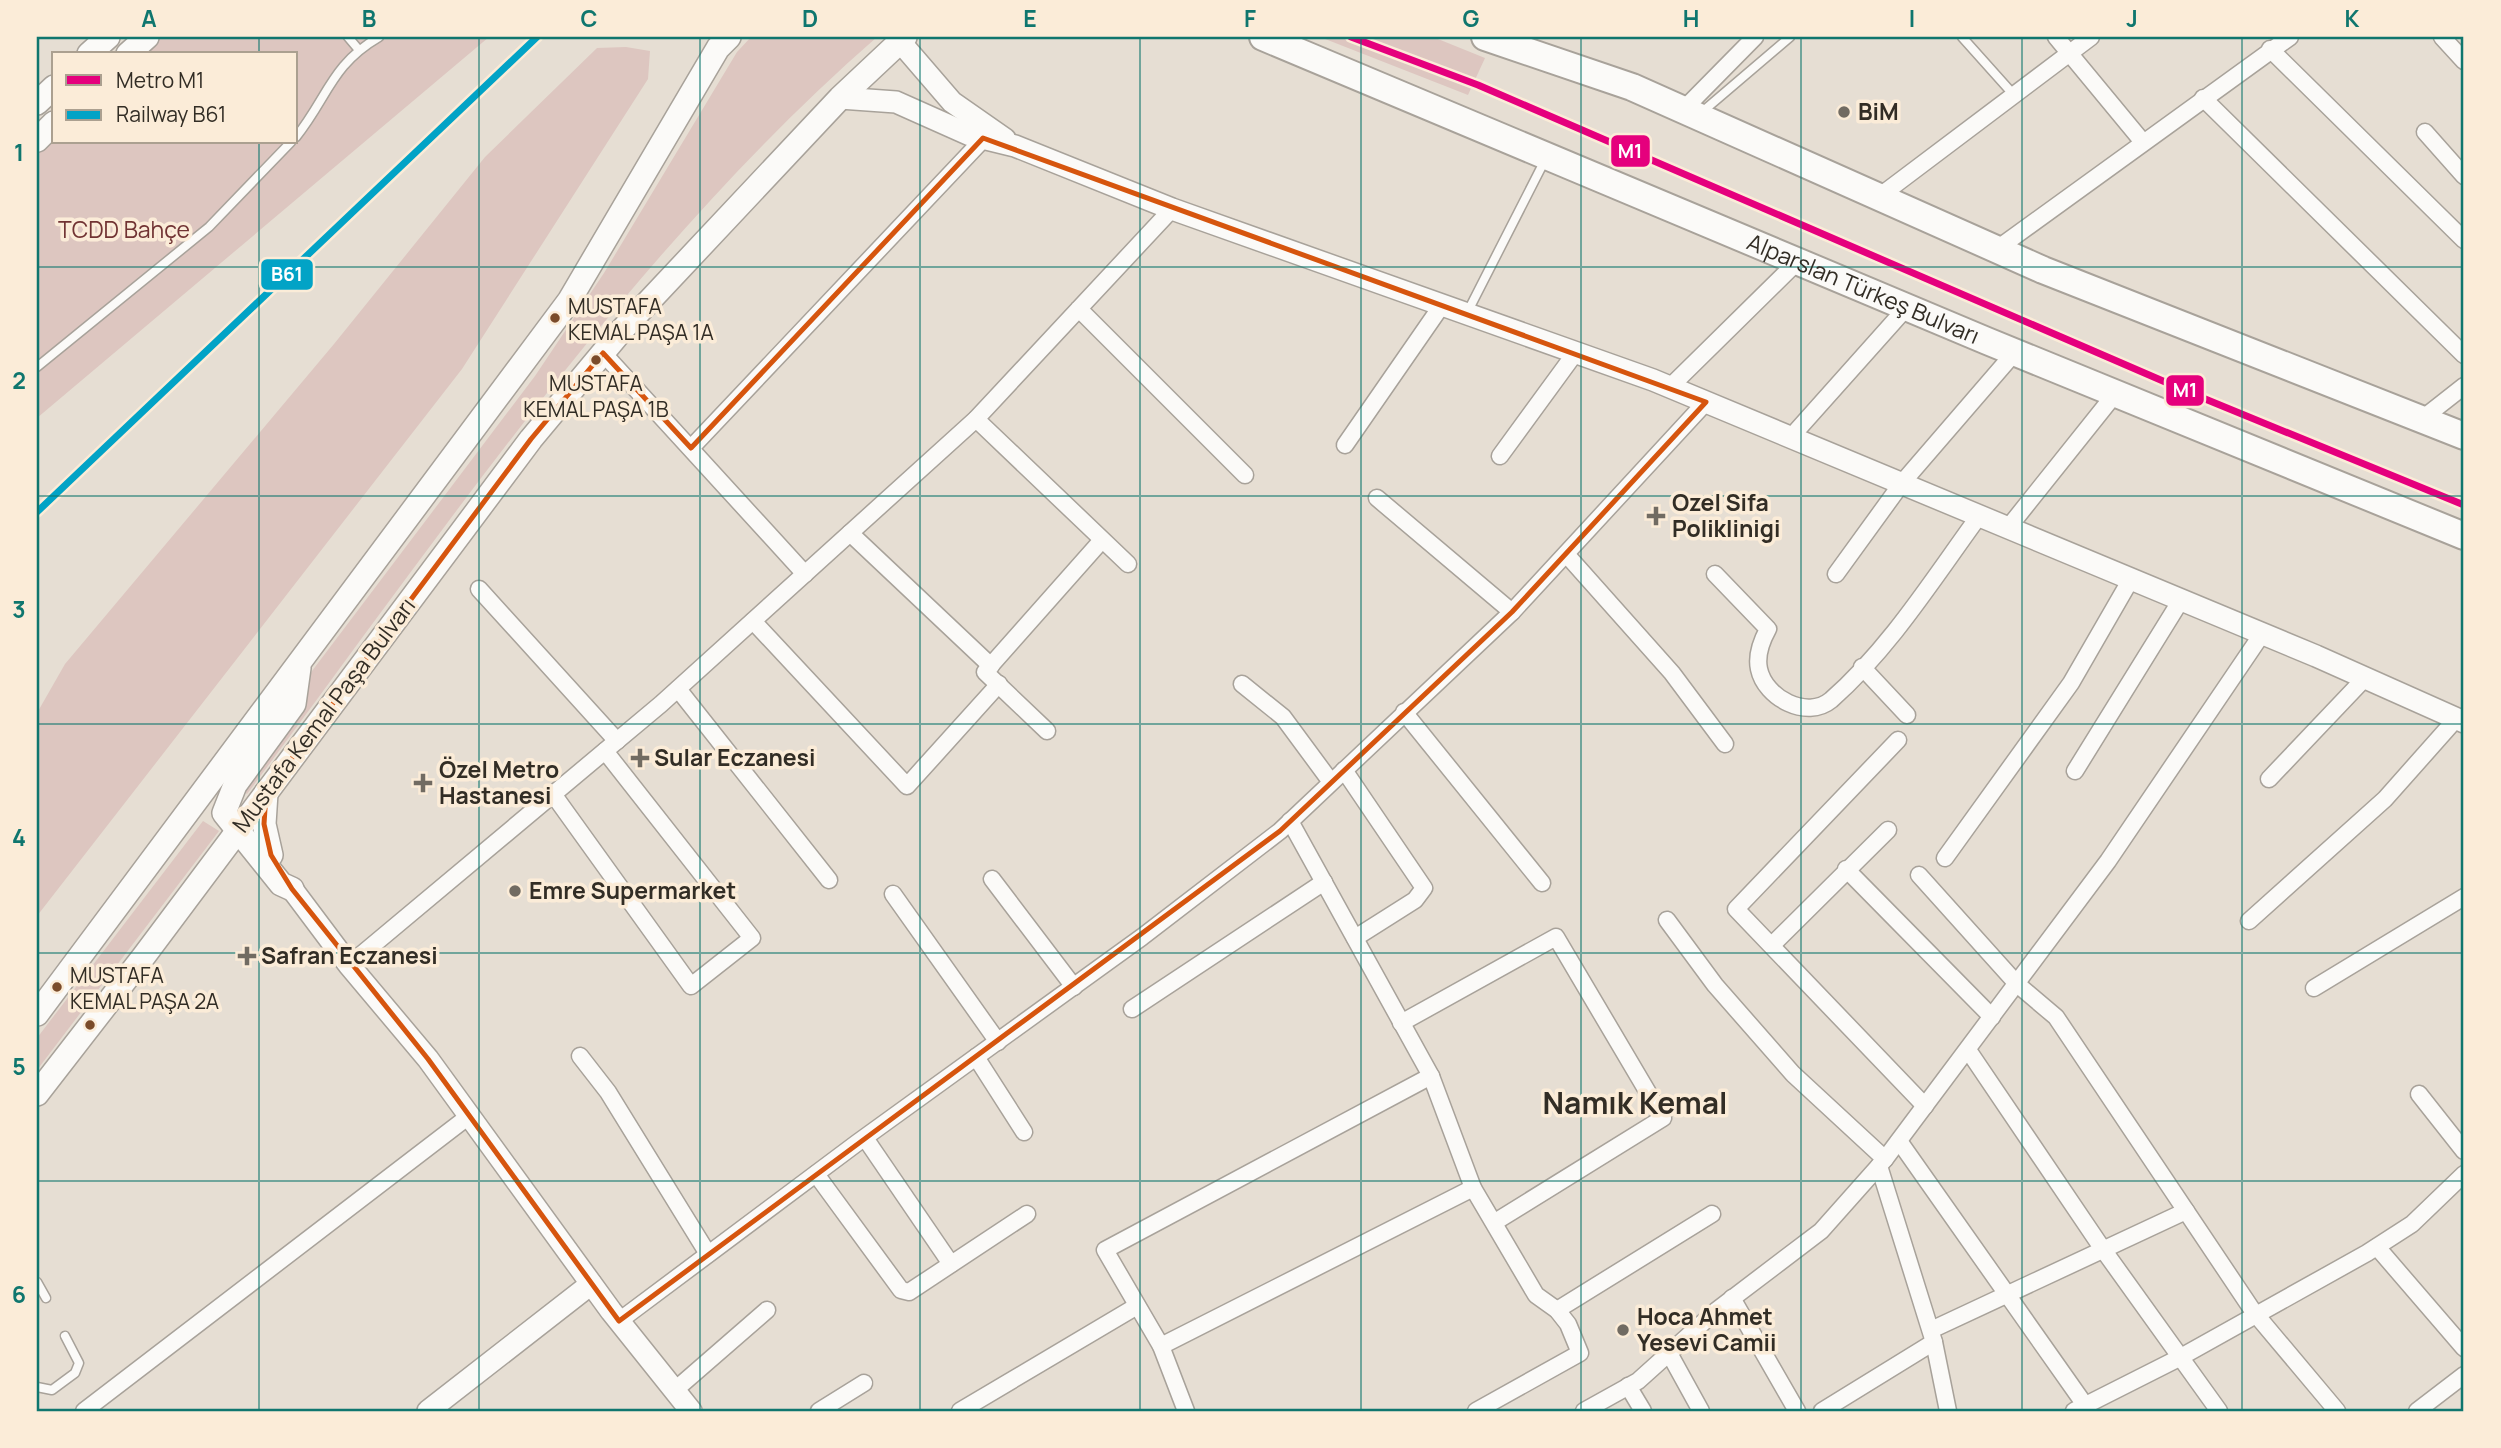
<svg xmlns="http://www.w3.org/2000/svg" width="2501" height="1448" font-family="Manrope,sans-serif">
	<style>
		.green { fill: #ddc6c0 }
		.lines { fill: none; stroke-linecap: round; stroke-linejoin: round }
		.service-casing { stroke: #a8a29a; stroke-width: 11 }
		.minor-casing { stroke: #a8a29a; stroke-width: 19 }
		.tertiary-casing { stroke: #a8a29a; stroke-width: 24 }
		.secondary-casing { stroke: #a8a29a; stroke-width: 26 }
		.primary-casing { stroke: #a8a29a; stroke-width: 30 }
		.service { stroke: #fbfaf8; stroke-width: 8 }
		.minor { stroke: #fbfaf8; stroke-width: 16 }
		.tertiary { stroke: #fbfaf8; stroke-width: 21 }
		.secondary { stroke: #fbfaf8; stroke-width: 23 }
		.primary { stroke: #fbfaf8; stroke-width: 26 }
		.rail-1-casing { stroke: #fbecd8; stroke-width: 12 }
		.rail-1 { stroke: #02a3c6; stroke-width: 7 }
		.metro-1-casing { stroke: #fbecd8; stroke-width: 12 }
		.metro-1 { stroke: #e5007d; stroke-width: 7 }
		.marked { fill: none; stroke: #d6550e; stroke-width: 5; stroke-linejoin: round }
		.grid { fill: none; stroke: #0f766e; stroke-width: 2; stroke-opacity: 0.55 }
		.poi-dot { fill: #716b62; stroke: #fbecd8; stroke-width: 2.5 }
		.bus-dot { fill: #7a4b2a; stroke: #fbecd8; stroke-width: 2.5 }
		.labels { text-anchor: middle; stroke-width: 7; stroke-linejoin: round; paint-order: stroke }
		.bus-label { font-size: 21px; fill: #322d25; stroke: #fbecd8; text-anchor: start }
		.poi-label { font-size: 23px; font-weight: bold; fill: #322d25; stroke: #fbecd8; text-anchor: start }
		.park-label { font-size: 23px; fill: #713333; stroke: #fbecd8 }
		.street-label { font-size: 23px; fill: #322d25; stroke: #fbecd8 }
		.district-label { font-size: 30px; font-weight: bold; fill: #322d25; stroke: #fbecd8 }
		.line-badge { stroke: #fbecd8; stroke-width: 2.5 }
		.badge-label { font-size: 19px; text-anchor: middle; font-weight: bold; fill: #fff }
		.neatline { fill: none; stroke: #0f766e; stroke-width: 2.5 }
		.grid-label { font-size: 23px; text-anchor: middle; font-weight: bold; fill: #0f766e }
	</style>
	<rect width="100%" height="100%" fill="#e6ded3"/>
	<g class="green">
		<polygon points="159,37 489,37 37,418 37,151 54,134 54,142 296,142 296,54 140,54"/>
		<path d="M751,37H877C632,251 441,534 247,794L239,788L293,714L312,671L535,376L604,273L737,52Z"/>
		<polygon points="1320,37 1433,37 1485,58 1468,95"/>
		<polygon points="626,47 650,51 648,79 462,369 37,916 37,713 65,664 334,344 485,157 597,48"/>
		<polygon points="203,821 219,831 37,1070 37,1038"/>
	</g>
	<g class="lines">
		<defs>
			<g id="service">
				<polyline points="348,37 359,50"/>
				<polyline points="1962,37 2013,94"/>
				<polyline points="1702,112 1790,37"/>
				<path d="M296,137C328,97 331,65 379,37"/>
				<polyline points="1467,313 1545,160"/>
				<polyline points="37,367 209,227 291,142"/>
				<polyline points="37,1282 46,1298"/>
				<polyline points="37,1387 52,1390 75,1373 79,1363 65,1336"/>
			</g>
			<g id="minor">
				<polyline points="2056,37 2142,141"/>
				<polyline points="2442,37 2464,61"/>
				<polyline points="2270,49 2464,240"/>
				<polyline points="2203,98 2464,355"/>
				<polyline points="1683,110 1755,37"/>
				<polyline points="2425,132 2464,176"/>
				<polyline points="1880,196 2091,37"/>
				<polyline points="1997,249 2290,37"/>
				<polyline points="1079,309 1245,475"/>
				<polyline points="603,353 805,574"/>
				<polyline points="1670,387 1799,260"/>
				<polyline points="976,419 1128,564"/>
				<polyline points="2422,419 2464,386"/>
				<polyline points="1791,437 1907,307"/>
				<polyline points="1345,445 1442,305"/>
				<polyline points="691,448 990,132"/>
				<polyline points="1500,456 1576,352"/>
				<polyline points="1377,498 1512,612"/>
				<polyline points="2008,528 2115,394"/>
				<polyline points="850,533 991,666"/>
				<polyline points="1566,554 1672,673 1725,744"/>
				<path d="M1715,574L1768,629C1762,640 1756,655 1759,669C1765,698 1807,720 1831,700C1890,648 1933,579 1979,516"/>
				<polyline points="1836,574 1902,483 2015,352"/>
				<polyline points="479,589 617,741"/>
				<polyline points="753,621 907,786 999,684"/>
				<polyline points="1862,667 1907,715"/>
				<polyline points="1242,684 1283,717 1331,782"/>
				<polyline points="678,689 829,880"/>
				<polyline points="1404,712 1542,883"/>
				<polyline points="1047,731 985,672 1102,540"/>
				<polyline points="1898,740 1736,909 1925,1106"/>
				<polyline points="1344,770 1424,888 1415,900 1355,938"/>
				<polyline points="2075,771 2181,600"/>
				<polyline points="2269,779 2365,678"/>
				<polyline points="553,794 691,986 752,938 605,751"/>
				<polyline points="1290,821 1431,1076 1473,1188 1536,1295 1557,1310 1568,1324 1580,1353 1476,1411"/>
				<polyline points="1945,858 2071,683 2131,579"/>
				<polyline points="1846,869 1992,1017"/>
				<polyline points="1919,875 2017,984 2056,1017 2253,1311 2337,1411"/>
				<polyline points="992,879 1074,987"/>
				<polyline points="893,894 998,1042"/>
				<polyline points="1667,920 1715,985 1793,1074 1885,1159"/>
				<polyline points="2249,921 2385,799 2456,719"/>
				<polyline points="1773,944 1888,830"/>
				<polyline points="349,965 661,704 976,419 1172,209"/>
				<polyline points="2314,988 2464,897"/>
				<polyline points="1132,1009 1324,882"/>
				<polyline points="1401,1023 1556,937 1663,1118 1495,1222"/>
				<polyline points="1968,1050 2102,1248 2219,1411"/>
				<polyline points="580,1056 608,1092 708,1254"/>
				<polyline points="976,1057 1024,1132"/>
				<polyline points="2419,1094 2464,1151"/>
				<polyline points="865,1138 951,1264"/>
				<polyline points="1899,1141 2085,1405"/>
				<polyline points="1879,1166 1934,1342 1948,1411"/>
				<polyline points="816,1174 901,1290 909,1292 1027,1214"/>
				<polyline points="2377,1247 2464,1348"/>
				<polyline points="1732,1298 1797,1411"/>
				<polyline points="1557,1310 1712,1214"/>
				<polyline points="619,1321 857,1143 1142,937 1280,831 1512,612 1706,402"/>
				<polyline points="1931,1330 2186,1211"/>
				<polyline points="1161,1346 1473,1188"/>
				<polyline points="1669,1353 1701,1411"/>
				<polyline points="1628,1386 1643,1411"/>
				<polyline points="675,1390 767,1310"/>
				<polyline points="84,1411 469,1116"/>
				<polyline points="819,1411 864,1383"/>
				<polyline points="960,1411 1137,1306"/>
				<polyline points="1186,1411 1161,1346 1105,1250 1431,1076"/>
				<polyline points="1584,1411 1638,1381 1717,1310 1821,1231 1885,1159 2108,861 2262,634"/>
				<polyline points="1822,1411 1934,1342"/>
				<polyline points="2074,1411 2179,1358 2367,1253 2412,1224 2464,1174"/>
				<polyline points="2417,1411 2464,1375"/>
			</g>
			<g id="tertiary">
				<polyline points="896,37 952,102 1005,139"/>
				<polyline points="840,98 896,102 970,135 1015,146 1172,209 1653,380 2316,656 2464,722"/>
				<polyline points="292,889 349,965 428,1059 611,1311 691,1411"/>
				<polyline points="428,1411 591,1284"/>
			</g>
			<g id="secondary">
				<polyline points="89,54 108,37"/>
				<polyline points="128,54 147,37"/>
				<polyline points="37,103 54,87"/>
				<polyline points="37,140 54,123"/>
				<polyline points="266,793 264,824 271,855"/>
				<polyline points="292,889 281,884 224,813 235,785 294,704 299,668"/>
				<polyline points="37,1014 569,301 718,48 729,37"/>
				<polyline points="37,1094 144,956 531,439 622,330 840,98 905,37"/>
			</g>
			<g id="primary">
				<path id="s1" d="M1263,37L1987,341L2464,536"/>
				<polyline points="1485,37 1632,87 2043,270 2464,436"/>
			</g>
		</defs>
		<use href="#service" class="service-casing"/>
		<use href="#minor" class="minor-casing"/>
		<use href="#tertiary" class="tertiary-casing"/>
		<use href="#secondary" class="secondary-casing"/>
		<use href="#primary" class="primary-casing"/>
		<use href="#service" class="service"/>
		<use href="#minor" class="minor"/>
		<use href="#tertiary" class="tertiary"/>
		<use href="#secondary" class="secondary"/>
		<use href="#primary" class="primary"/>
		<defs>
			<polyline id="rail-1" points="37,512 537,37"/>
		</defs>
		<use href="#rail-1" class="rail-1-casing"/>
		<use href="#rail-1" class="rail-1"/>
		<defs>
			<polyline id="metro-1" points="1351,37 1478,85 2193,394 2464,505"/>
		</defs>
		<use href="#metro-1" class="metro-1-casing"/>
		<use href="#metro-1" class="metro-1"/>
	</g>
	<path class="marked" d="M983,138L1706,402L1512,612L1280,831L619,1321L428,1059L292,889L271,855L264,824L266,793L531,439L603,353L691,448Z"/>
	<path class="grid" d="M259,37V54M479,37V1411M700,37V1411M920,37V1411M1140,37V1411M1361,37V1411M1581,37V1411M1801,37V1411M2022,37V1411M2242,37V1411M259,142V1411M37,267H2464M37,496H2464M37,724H2464M37,953H2464M37,1181H2464"/>
	<g class="poi-dot">
		<circle cx="1844" cy="112" r="7"/>
		<path d="M1652.5 505.5h7v7h7v7h-7v7h-7v-7h-7v-7h7z"/>
		<path d="M636.5 747.5h7v7h7v7h-7v7h-7v-7h-7v-7h7z"/>
		<path d="M419.5 772.5h7v7h7v7h-7v7h-7v-7h-7v-7h7z"/>
		<circle cx="515" cy="891" r="7"/>
		<path d="M243.5 945.5h7v7h7v7h-7v7h-7v-7h-7v-7h7z"/>
		<circle cx="1623" cy="1330" r="7"/>
	</g>
	<g class="bus-dot">
		<circle cx="555" cy="318" r="6"/>
		<circle cx="596" cy="360" r="6"/>
		<circle cx="57" cy="987" r="6"/>
		<circle cx="90" cy="1025" r="6"/>
	</g>
	<g class="labels">
		<g class="bus-label">
			<text x="568" y="314">MUSTAFA<tspan x="568" dy="26">KEMAL PAŞA 1A</tspan></text>
			<text x="596" y="391" text-anchor="middle">MUSTAFA<tspan x="596" dy="26">KEMAL PAŞA 1B</tspan></text>
			<text x="70" y="983">MUSTAFA<tspan x="70" dy="26">KEMAL PAŞA 2A</tspan></text>
		</g>
		<g class="poi-label">
			<text x="1858" y="120">BiM</text>
			<text x="1672" y="511">Ozel Sifa<tspan x="1672" dy="26">Poliklinigi</tspan></text>
			<text x="654" y="766">Sular Eczanesi</text>
			<text x="439" y="778">Özel Metro<tspan x="439" dy="26">Hastanesi</tspan></text>
			<text x="529" y="899">Emre Supermarket</text>
			<text x="261" y="964">Safran Eczanesi</text>
			<text x="1637" y="1325">Hoca Ahmet<tspan x="1637" dy="26">Yesevi Camii</tspan></text>
		</g>
		<g class="park-label">
			<text x="124" y="238">TCDD Bahçe</text>
		</g>
		<g class="street-label">
			<text dy="8" stroke="none"><textPath href="#s1" startOffset="651">Alparslan Türkeş Bulvarı</textPath></text>
			<text transform="translate(324 715) rotate(-53)" y="8">Mustafa Kemal Paşa Bulvarı</text>
		</g>
		<g class="district-label">
			<text x="1635" y="1114">Namık Kemal</text>
		</g>
	</g>
	<g class="line-badge">
		<rect x="1610" y="134" width="41" height="34" rx="7" fill="#e5007d"/>
		<rect x="260" y="258" width="54" height="33" rx="7" fill="#02a3c6"/>
		<rect x="2165" y="374" width="40" height="33" rx="7" fill="#e5007d"/>
	</g>
	<g class="badge-label">
		<text x="1630" y="158">M1</text>
		<text x="287" y="281">B61</text>
		<text x="2185" y="397">M1</text>
	</g>
	<rect width="2501" height="1448" fill="none" stroke="#fbecd8" stroke-width="77"/>
	<rect x="52" y="52" width="245" height="91" fill="#fbecd8" stroke="#aba090" stroke-width="2"/>
	<rect x="66" y="75" width="35" height="10" fill="#e5007d" stroke="#aba090" stroke-width="2"/>
	<text x="116" y="88" font-size="21" fill="#322d25">Metro M1</text>
	<rect x="66" y="110" width="35" height="10" fill="#02a3c6" stroke="#aba090" stroke-width="2"/>
	<text x="116" y="122" font-size="21" fill="#322d25">Railway B61</text>
	<rect x="38" y="38" width="2424" height="1372" class="neatline"/>
	<g class="grid-label">
		<text x="149" y="27">A</text>
		<text x="369" y="27">B</text>
		<text x="589" y="27">C</text>
		<text x="810" y="27">D</text>
		<text x="1030" y="27">E</text>
		<text x="1250" y="27">F</text>
		<text x="1471" y="27">G</text>
		<text x="1691" y="27">H</text>
		<text x="1912" y="27">I</text>
		<text x="2132" y="27">J</text>
		<text x="2352" y="27">K</text>
		<text x="19" y="161">1</text>
		<text x="19" y="389">2</text>
		<text x="19" y="618">3</text>
		<text x="19" y="846">4</text>
		<text x="19" y="1075">5</text>
		<text x="19" y="1303">6</text>
	</g>
</svg>
